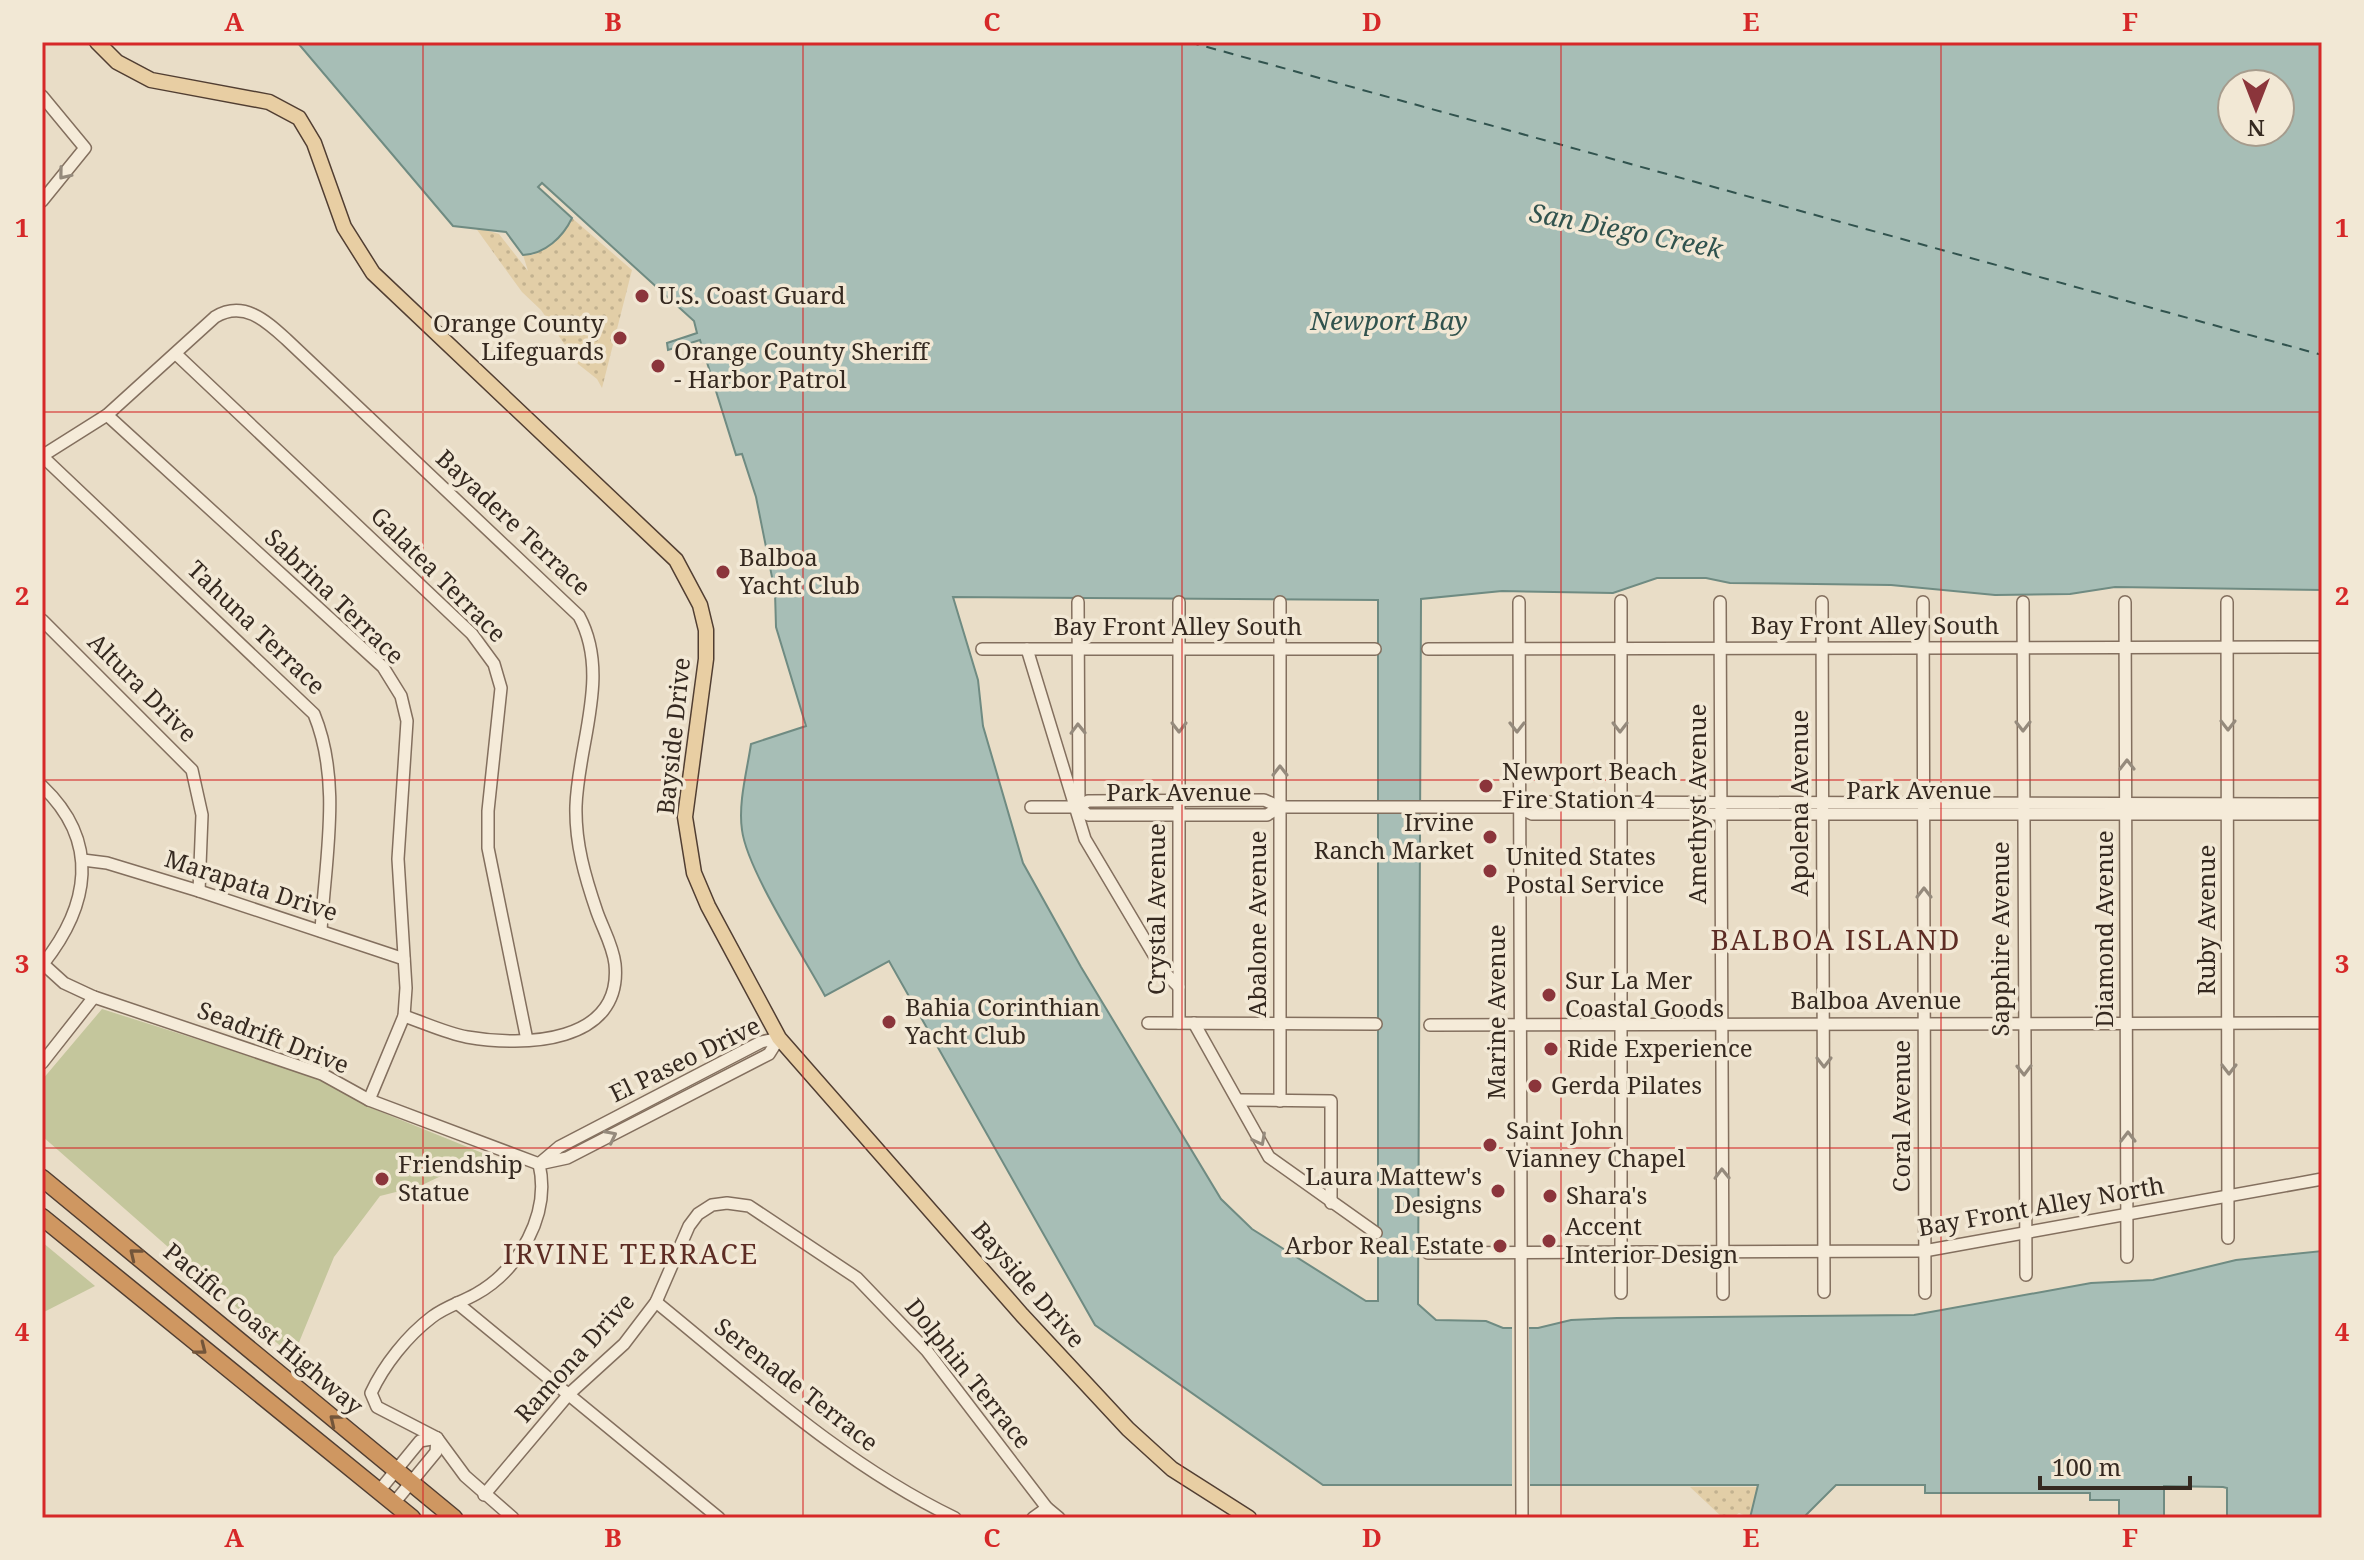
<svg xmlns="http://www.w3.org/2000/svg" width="2364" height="1560" font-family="'Noto Serif',serif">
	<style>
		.green { fill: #c4c69c }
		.sand { fill: url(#sand-dots) }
		.water { fill: #a7beb6; stroke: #6f8b82; stroke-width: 2; fill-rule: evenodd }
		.pier { fill: #e9ddc7 }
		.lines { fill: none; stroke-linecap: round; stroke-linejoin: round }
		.ferry { stroke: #31534e; stroke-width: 2; stroke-dasharray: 10 8; stroke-linecap: butt }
		.minor-casing { stroke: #836f5e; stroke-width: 14 }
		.major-casing { stroke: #513e32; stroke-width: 17 }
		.highway-casing { stroke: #513e32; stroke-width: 19 }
		.minor { stroke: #f5ebd9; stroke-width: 11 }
		.major { stroke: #e8cea3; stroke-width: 14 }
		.highway { stroke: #cf9761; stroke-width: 16 }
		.oneway { stroke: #958a7c }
		.oneway2 { stroke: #73553a }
		.grid { fill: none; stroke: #d62828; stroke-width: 2; stroke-opacity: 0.55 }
		.poi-dot { fill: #8b353b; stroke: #f2e8d5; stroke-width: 3 }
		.labels { text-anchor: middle; stroke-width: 7; stroke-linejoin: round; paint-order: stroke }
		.poi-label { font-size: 24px; fill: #352920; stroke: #f2e8d5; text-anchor: start }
		.street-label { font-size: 24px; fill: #352920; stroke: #f2e8d5 }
		.water-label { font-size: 26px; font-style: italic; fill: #31534e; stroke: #f2e8d5 }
		.quarter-label { font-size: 28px; letter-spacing: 2px; fill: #5d2c24; stroke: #f2e8d5 }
		.neatline { fill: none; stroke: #d62828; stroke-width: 3 }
		.grid-label { font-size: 26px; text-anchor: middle; font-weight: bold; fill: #d62828 }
	</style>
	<defs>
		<pattern id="sand-dots" width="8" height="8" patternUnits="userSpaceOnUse" patternTransform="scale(2)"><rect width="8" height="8" fill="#e2cea7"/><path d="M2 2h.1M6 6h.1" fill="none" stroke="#c2b18f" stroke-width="1.8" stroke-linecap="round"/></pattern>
	</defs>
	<rect width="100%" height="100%" fill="#e9ddc7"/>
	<g class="green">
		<polygon points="102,1009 319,1078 369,1107 524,1170 493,1165 458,1168 420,1186 380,1196 334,1257 293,1357 42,1136 42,1080"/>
		<polygon points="42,1242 95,1286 42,1313"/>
	</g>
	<g class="sand">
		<polygon points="572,218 632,270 602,388 597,379 578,364 541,310 522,292 475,227 499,234 528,271 523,255 533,255"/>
		<polygon points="1690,1487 1759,1487 1750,1518 1739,1513 1732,1518 1723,1518"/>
	</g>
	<path class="water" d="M297,42H2322V590L2115,587L2070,594L1995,595L1891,585L1730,583L1706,578H1657L1613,593L1502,591L1421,599L1418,1304L1436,1320L1486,1321L1503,1328H1538L1571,1320L1617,1318L1914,1315L2091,1283L2153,1280L2236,1260L2322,1251V1518H2227V1488L2223,1487L2164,1486V1518H2119V1500H2090V1493H1925V1485H1836L1803,1518H1750L1758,1485H1323L1095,1325L889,961L825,996C804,957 747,870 742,830C738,803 747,771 751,744L806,726L776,627L775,592L756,497L742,454L736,455L700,340L668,350L667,343L697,333L694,321L542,183L538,187L572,218C563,237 545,254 523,255L506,232L453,226ZM2232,84H2280V132H2232ZM953,597L1378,600V1301H1366L1252,1229L1221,1199L1081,967L1023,863L983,726L978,680Z"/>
	<polygon class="pier" points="1512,1324 1529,1324 1530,1486 1512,1486"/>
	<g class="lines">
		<polyline class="ferry" points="1189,42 2322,355"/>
		<defs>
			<g id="minor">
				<polyline points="42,96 85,148 42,201"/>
				<polyline points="176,354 472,634 494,664 501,688 488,811 488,848 527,1040"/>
				<polyline points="107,415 383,667 401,696 407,721 398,859 406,988 404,1016 369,1100"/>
				<path d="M42,456L107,415L215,317C243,300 265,320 286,339L579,616C611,675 578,743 576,806C575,843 585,877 597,912C603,929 613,946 615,964C623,1044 523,1047 467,1037C446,1033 425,1023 404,1016"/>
				<path d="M42,456L314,714C342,782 325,859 321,931"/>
				<polyline points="1621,601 1621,1293"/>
				<polyline points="1078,602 1079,806"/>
				<polyline points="1179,602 1179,1023"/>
				<polyline points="1519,602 1522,1518"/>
				<polyline points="1720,602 1723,1294"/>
				<polyline points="1822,602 1824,1292"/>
				<polyline points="1923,602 1925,1293"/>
				<polyline points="2023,602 2026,1275"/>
				<polyline points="2125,602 2127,1257"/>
				<polyline points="2227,602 2228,1238"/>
				<polyline points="42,620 192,770 202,815 199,891"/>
				<polyline points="982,649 1375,649"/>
				<polyline points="1027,649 1085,839 1164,972 1179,987"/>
				<polyline points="1428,649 2322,647"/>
				<path d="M42,786C101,842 89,906 43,964"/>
				<polyline points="1031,807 1079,807 1088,801 1264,800 1280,807 1517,807 1532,802 2322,804"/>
				<polyline points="1079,807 1088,815 1267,815 1280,807"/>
				<polyline points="1517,807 1532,814 2322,814"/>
				<polyline points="83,860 107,863 199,891 404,959"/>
				<polyline points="42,963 64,983 94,997 322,1074 369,1100 539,1164 567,1158 769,1054 779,1038"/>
				<polyline points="1148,1023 1376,1024"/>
				<polyline points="1194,1023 1269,1157 1376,1233"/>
				<polyline points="1430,1025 2322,1023"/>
				<polyline points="42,1063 94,997"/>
				<polyline points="1239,1100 1331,1101 1331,1203"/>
				<polyline points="1280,1101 1280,602"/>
				<polyline points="540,1163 559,1147 761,1042 779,1038"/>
				<polyline points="1428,1253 1924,1251 2322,1179"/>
				<path d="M656,1302C752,1380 843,1464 955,1518"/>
				<polyline points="457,1303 719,1518"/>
				<polyline points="379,1491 420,1441 437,1438"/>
				<polyline points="484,1495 569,1394 624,1344 656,1302 689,1226 698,1214 712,1205 727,1203 749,1206 857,1278 927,1351 1047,1508 1059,1518"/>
				<polyline points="394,1503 436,1452 437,1438"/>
				<path d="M513,1518L465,1476L437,1438L377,1407L371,1393C384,1365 407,1336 432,1317C445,1307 462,1302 476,1294C519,1270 551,1214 539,1164"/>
				<polyline points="1033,1518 1047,1508"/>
			</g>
			<polyline id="major" points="97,42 117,62 151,80 269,102 299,118 314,143 344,227 373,273 676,560 700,605 706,630 706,659 685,817 694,873 708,906 779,1038 1022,1315 1128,1429 1172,1469 1249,1518"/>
			<g id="highway">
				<polyline points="42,1178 454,1518"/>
				<polyline points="42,1217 412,1518"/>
			</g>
		</defs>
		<use href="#minor" class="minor-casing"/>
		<use href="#major" class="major-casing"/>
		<use href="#highway" class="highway-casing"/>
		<use href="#minor" class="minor"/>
		<use href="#major" class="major"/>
		<use href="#highway" class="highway"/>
	</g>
	<defs><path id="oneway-chevron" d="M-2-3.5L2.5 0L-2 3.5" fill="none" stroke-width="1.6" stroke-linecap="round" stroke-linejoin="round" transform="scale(2)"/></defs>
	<g class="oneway">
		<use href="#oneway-chevron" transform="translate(64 174) rotate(129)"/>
		<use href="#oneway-chevron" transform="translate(2228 725) rotate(90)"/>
		<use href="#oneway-chevron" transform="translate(2023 726) rotate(90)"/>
		<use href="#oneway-chevron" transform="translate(1179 727) rotate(90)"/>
		<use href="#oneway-chevron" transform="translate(1517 727) rotate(90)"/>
		<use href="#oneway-chevron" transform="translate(1620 727) rotate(90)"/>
		<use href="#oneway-chevron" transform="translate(1078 729) rotate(-91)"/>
		<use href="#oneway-chevron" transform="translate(2127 765) rotate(-90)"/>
		<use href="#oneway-chevron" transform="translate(1280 771) rotate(-90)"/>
		<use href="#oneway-chevron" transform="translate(1924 893) rotate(-90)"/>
		<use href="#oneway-chevron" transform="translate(1824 1062) rotate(90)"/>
		<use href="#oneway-chevron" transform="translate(2229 1069) rotate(90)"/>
		<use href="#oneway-chevron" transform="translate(2024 1070) rotate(89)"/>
		<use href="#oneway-chevron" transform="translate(611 1136) rotate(-27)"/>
		<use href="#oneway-chevron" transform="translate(2128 1137) rotate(-90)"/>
		<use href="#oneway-chevron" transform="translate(1260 1140) rotate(62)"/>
		<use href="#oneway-chevron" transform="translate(1722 1174) rotate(-91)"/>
	</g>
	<g class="oneway2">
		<use href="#oneway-chevron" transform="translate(135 1254) rotate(-141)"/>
		<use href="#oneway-chevron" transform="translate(201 1349) rotate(38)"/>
		<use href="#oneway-chevron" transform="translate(335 1420) rotate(-141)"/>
	</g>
	<path class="grid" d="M423,42V1518M803,42V1518M1182,42V1518M1561,42V1518M1941,42V1518M42,412H2322M42,780H2322M42,1148H2322"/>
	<g class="poi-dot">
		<circle cx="642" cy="296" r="8"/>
		<circle cx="620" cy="338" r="8"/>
		<circle cx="658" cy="366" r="8"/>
		<circle cx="723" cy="572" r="8"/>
		<circle cx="1486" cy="786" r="8"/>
		<circle cx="1490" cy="837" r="8"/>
		<circle cx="1490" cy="871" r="8"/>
		<circle cx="1549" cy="995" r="8"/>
		<circle cx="889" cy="1022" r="8"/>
		<circle cx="1551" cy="1049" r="8"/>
		<circle cx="1535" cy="1086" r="8"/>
		<circle cx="1490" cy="1145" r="8"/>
		<circle cx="382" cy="1179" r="8"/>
		<circle cx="1498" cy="1191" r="8"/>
		<circle cx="1550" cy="1196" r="8"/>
		<circle cx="1549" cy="1241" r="8"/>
		<circle cx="1500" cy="1246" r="8"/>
	</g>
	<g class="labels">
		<g class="poi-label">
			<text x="658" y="304">U.S. Coast Guard</text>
			<text x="604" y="332" text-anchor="end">Orange County<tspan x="604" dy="28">Lifeguards</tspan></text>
			<text x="674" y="360">Orange County Sheriff<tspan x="674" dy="28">- Harbor Patrol</tspan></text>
			<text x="739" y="566">Balboa<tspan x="739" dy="28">Yacht Club</tspan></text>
			<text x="1502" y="780">Newport Beach<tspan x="1502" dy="28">Fire Station 4</tspan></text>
			<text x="1474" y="831" text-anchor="end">Irvine<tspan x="1474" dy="28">Ranch Market</tspan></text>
			<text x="1506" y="865">United States<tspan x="1506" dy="28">Postal Service</tspan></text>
			<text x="1565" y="989">Sur La Mer<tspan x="1565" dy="28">Coastal Goods</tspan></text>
			<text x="905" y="1016">Bahia Corinthian<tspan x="905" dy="28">Yacht Club</tspan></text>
			<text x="1567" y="1057">Ride Experience</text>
			<text x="1551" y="1094">Gerda Pilates</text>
			<text x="1506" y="1139">Saint John<tspan x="1506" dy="28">Vianney Chapel</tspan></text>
			<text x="398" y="1173">Friendship<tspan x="398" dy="28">Statue</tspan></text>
			<text x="1482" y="1185" text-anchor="end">Laura Mattew's<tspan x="1482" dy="28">Designs</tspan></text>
			<text x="1566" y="1204">Shara's</text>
			<text x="1565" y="1235">Accent<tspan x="1565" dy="28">Interior Design</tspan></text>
			<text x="1484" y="1254" text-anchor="end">Arbor Real Estate</text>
		</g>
		<g class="street-label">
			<text transform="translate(513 523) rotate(43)" y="8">Bayadere Terrace</text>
			<text transform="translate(438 575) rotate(45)" y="8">Galatea Terrace</text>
			<text transform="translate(334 597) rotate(44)" y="8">Sabrina Terrace</text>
			<text x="1875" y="634">Bay Front Alley South</text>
			<text x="1178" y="635">Bay Front Alley South</text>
			<text transform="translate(256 628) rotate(44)" y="8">Tahuna Terrace</text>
			<text transform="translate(142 688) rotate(45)" y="8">Altura Drive</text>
			<text transform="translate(674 736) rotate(-84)" y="8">Bayside Drive</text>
			<text x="1919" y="799">Park Avenue</text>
			<text x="1179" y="801">Park Avenue</text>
			<text transform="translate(1800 803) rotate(-90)" y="8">Apolena Avenue</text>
			<text transform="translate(1698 804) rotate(-90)" y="8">Amethyst Avenue</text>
			<text transform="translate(251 886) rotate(18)" y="8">Marapata Drive</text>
			<text transform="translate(1157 909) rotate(-90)" y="8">Crystal Avenue</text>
			<text transform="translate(2207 920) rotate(-90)" y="8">Ruby Avenue</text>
			<text transform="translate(1258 924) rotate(-90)" y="8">Abalone Avenue</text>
			<text transform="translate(2105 929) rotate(-90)" y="8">Diamond Avenue</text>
			<text transform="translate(2001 939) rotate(-90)" y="8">Sapphire Avenue</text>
			<text x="1876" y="1009">Balboa Avenue</text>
			<text transform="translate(1497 1012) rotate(-90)" y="8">Marine Avenue</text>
			<text transform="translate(273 1038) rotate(21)" y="8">Seadrift Drive</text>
			<text transform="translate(685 1060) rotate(-26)" y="8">El Paseo Drive</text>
			<text transform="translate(1902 1116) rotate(-90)" y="8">Coral Avenue</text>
			<text transform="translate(2041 1207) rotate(-10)" y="8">Bay Front Alley North</text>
			<text transform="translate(1028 1285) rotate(49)" y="8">Bayside Drive</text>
			<text transform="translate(263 1329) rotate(40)" y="8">Pacific Coast Highway</text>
			<text transform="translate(575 1358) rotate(-48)" y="8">Ramona Drive</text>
			<text transform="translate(968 1374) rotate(51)" y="8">Dolphin Terrace</text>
			<text transform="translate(796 1385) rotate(38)" y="8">Serenade Terrace</text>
		</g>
		<g class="water-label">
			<text transform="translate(1626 231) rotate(11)" y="9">San Diego Creek</text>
			<text x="1389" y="330">Newport Bay</text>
		</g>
		<g class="quarter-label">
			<text x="1836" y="950">BALBOA ISLAND</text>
			<text x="631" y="1264">IRVINE TERRACE</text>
		</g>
	</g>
	<rect width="2364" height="1560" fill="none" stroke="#f2e8d5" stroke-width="88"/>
	<g transform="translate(2256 108) rotate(180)"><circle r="38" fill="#f2e8d5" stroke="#a69c8d" stroke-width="2"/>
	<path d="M0-6L14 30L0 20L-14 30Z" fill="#8b353b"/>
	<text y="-12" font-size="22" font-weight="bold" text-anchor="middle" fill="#352920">N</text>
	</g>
	<path d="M2040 1476v12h150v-12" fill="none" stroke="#352920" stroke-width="4"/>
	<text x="2052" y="1476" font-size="24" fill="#352920" stroke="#f2e8d5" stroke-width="6" paint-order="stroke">100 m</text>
	<rect x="44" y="44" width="2276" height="1472" class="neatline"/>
	<g class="grid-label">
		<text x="234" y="31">A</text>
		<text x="613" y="31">B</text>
		<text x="992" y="31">C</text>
		<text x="1372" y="31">D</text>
		<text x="1751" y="31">E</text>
		<text x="2130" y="31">F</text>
		<text x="22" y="237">1</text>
		<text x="2342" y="237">1</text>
		<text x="22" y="605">2</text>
		<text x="2342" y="605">2</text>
		<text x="22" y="973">3</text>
		<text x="2342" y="973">3</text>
		<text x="22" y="1341">4</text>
		<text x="2342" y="1341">4</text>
		<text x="234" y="1547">A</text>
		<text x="613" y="1547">B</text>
		<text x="992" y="1547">C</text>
		<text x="1372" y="1547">D</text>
		<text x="1751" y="1547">E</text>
		<text x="2130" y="1547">F</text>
	</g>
</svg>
